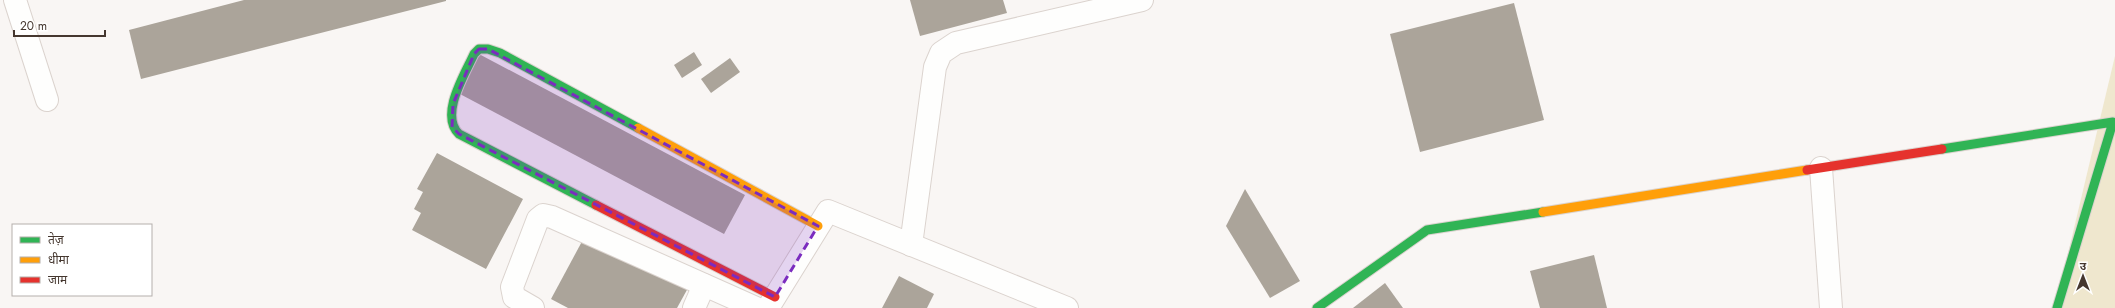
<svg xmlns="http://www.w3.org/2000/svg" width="2115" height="308" font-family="Jost,'Noto Sans Devanagari',sans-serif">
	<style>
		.green { fill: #efe7ce }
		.building { fill: #aba49a }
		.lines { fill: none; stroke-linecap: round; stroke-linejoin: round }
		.street-casing { stroke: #dbd3ce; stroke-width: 24 }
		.fast-casing { stroke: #dbd3ce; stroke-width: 11 }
		.slow-casing { stroke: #dbd3ce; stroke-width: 11 }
		.jam-casing { stroke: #dbd3ce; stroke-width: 11 }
		.street { stroke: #fefefd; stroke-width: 22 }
		.fast { stroke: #30b455; stroke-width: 9 }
		.slow { stroke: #ff9f0a; stroke-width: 9 }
		.jam { stroke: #e5322d; stroke-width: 9 }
		.marked { fill: #7b2cbf; fill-opacity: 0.2; stroke: #7b2cbf; stroke-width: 3; stroke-dasharray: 8 5; stroke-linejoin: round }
	</style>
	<rect width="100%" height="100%" fill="#f9f6f4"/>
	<polygon class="green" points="2115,56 2115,308 2055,308"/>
	<g class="building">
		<polygon points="244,0 446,0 446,1 141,79 129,30"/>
		<polygon points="910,0 1003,0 1007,13 920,36"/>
		<polygon points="1514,3 1544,120 1420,152 1390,34"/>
		<polygon points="694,52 702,65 682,78 674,65"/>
		<polygon points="479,54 745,195 724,234 458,93"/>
		<polygon points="730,58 740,72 711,93 701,79"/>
		<polygon points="437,153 523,199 486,269 412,230 421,213 414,209 423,192 417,189"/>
		<polygon points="1245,189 1300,281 1270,298 1226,226"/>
		<polygon points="586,234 688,288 677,308 568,308 551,299"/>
		<polygon points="1594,255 1607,308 1540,308 1530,271"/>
		<polygon points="899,276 934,294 927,308 882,308"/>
		<polygon points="1385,283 1403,308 1353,308"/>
	</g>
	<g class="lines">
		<defs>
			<g id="street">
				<polyline points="15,0 47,100"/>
				<polyline points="1821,168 1831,308"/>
				<polyline points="911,245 935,67 941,53 956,43 1142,0"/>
				<polyline points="533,308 514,297 512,287 538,219 543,215 552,217 756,308"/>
				<polyline points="694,308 704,285"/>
				<polyline points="768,308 828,211 1067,308"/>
			</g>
			<g id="fast">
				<polyline points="1942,149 2113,122 2057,308"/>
				<path d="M596,205L459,134C439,115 465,74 474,54L479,49H488L500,53L638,128"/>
				<polyline points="1317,308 1427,230 1543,212"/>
			</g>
			<g id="slow">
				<polyline points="638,128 818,226"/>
				<polyline points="1543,212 1807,170"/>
			</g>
			<g id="jam">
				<polyline points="1807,170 1942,149"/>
				<polyline points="596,205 775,297"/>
			</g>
		</defs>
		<use href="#street" class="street-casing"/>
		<use href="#fast" class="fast-casing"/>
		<use href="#slow" class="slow-casing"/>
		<use href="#jam" class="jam-casing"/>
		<use href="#street" class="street"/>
		<use href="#fast" class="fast"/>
		<use href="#slow" class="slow"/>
		<use href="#jam" class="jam"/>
	</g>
	<path class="marked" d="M479,49H488L818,226L775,297L459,134L452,127L453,104L474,54Z"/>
	<rect x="12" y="224" width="140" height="72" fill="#ffffff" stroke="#b5afac"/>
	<rect x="20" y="237" width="20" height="6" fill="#30b455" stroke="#b5afac"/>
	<text x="48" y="244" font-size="12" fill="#45372f">तेज़</text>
	<rect x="20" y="257" width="20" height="6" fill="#ff9f0a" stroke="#b5afac"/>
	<text x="48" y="264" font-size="12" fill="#45372f">धीमा</text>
	<rect x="20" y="277" width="20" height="6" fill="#e5322d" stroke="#b5afac"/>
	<text x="48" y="284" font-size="12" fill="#45372f">जाम</text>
	<g transform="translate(2083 276)" stroke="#ffffff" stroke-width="3" paint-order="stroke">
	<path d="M0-3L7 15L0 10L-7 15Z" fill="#45372f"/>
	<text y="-6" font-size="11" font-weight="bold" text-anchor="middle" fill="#45372f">उ</text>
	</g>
	<path d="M14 30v6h91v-6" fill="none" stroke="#45372f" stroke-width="2"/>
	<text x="20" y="30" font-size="12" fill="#45372f" stroke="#ffffff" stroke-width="3" paint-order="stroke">20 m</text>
</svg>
